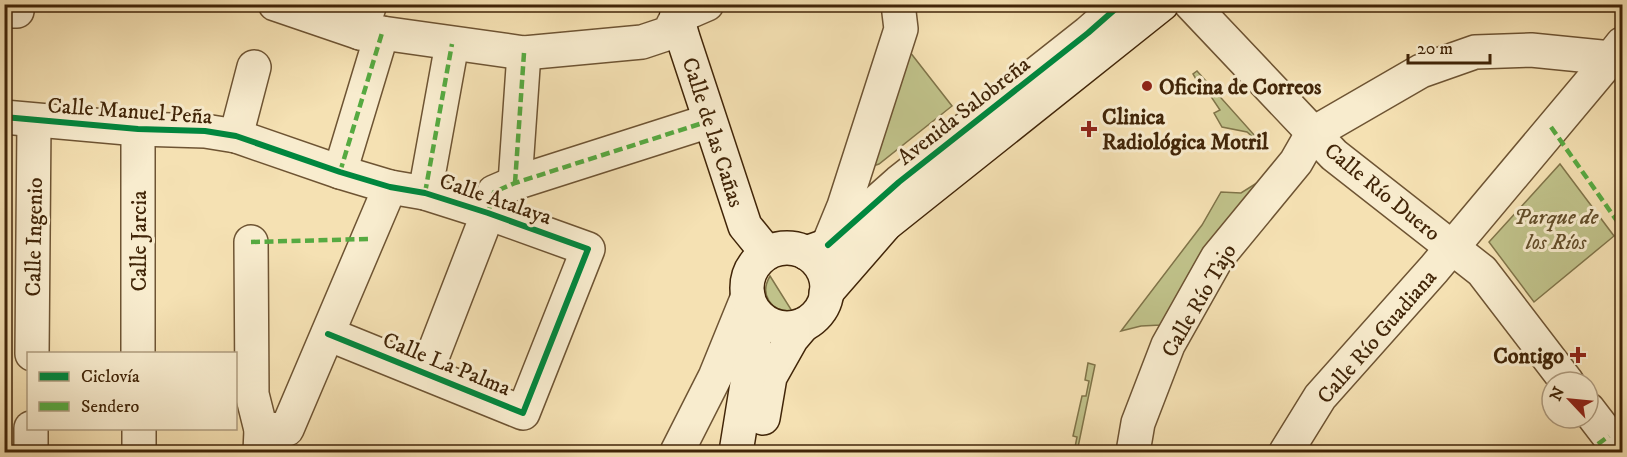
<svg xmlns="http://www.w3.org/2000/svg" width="1627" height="457" font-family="'IM FELL DW Pica',serif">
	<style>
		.green { fill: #c0c28a; stroke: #807449; stroke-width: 1.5 }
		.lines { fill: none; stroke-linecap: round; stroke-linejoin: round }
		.street-casing { stroke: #6e5433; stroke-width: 36 }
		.secondary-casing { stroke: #412508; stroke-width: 36 }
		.street { stroke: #f8ecce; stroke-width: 33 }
		.secondary { stroke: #f8ecce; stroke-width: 33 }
		.quiet { stroke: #56aa41; stroke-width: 4.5; stroke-dasharray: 9 4.5; stroke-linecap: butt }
		.cycleway-casing { stroke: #f8ecce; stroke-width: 10 }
		.cycleway { stroke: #00873e; stroke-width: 6 }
		.poi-dot { fill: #8f2418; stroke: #f8ecce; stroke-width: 2 }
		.labels { text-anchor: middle; stroke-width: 6; stroke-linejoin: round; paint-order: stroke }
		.poi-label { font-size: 22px; font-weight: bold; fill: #412508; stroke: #f8ecce; text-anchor: start }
		.street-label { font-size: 22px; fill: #412508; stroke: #f8ecce }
		.park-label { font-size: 22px; font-style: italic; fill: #614c28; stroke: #f8ecce }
	</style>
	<rect width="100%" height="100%" fill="#f5e1b3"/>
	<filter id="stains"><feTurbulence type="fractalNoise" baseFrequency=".00333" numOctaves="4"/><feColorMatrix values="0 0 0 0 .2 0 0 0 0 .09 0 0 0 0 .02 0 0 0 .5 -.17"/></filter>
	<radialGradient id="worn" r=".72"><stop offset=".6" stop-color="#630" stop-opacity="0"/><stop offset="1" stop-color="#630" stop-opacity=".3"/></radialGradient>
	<g class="green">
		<polygon points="906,47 952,106 879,164 873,166"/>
		<polygon points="1197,71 1256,137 1255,139 1247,132 1222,127 1214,113 1220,110 1208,92 1204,93 1193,74"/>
		<polygon points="1560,164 1614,236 1534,302 1489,242"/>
		<polygon points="1260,181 1216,233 1194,265 1161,325 1141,326 1121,331 1202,225 1221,192 1241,193"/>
		<path d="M770,276L792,311C771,312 759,295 770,276Z"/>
		<polygon points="1088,363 1095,365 1077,452 1074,452 1077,437 1073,436 1082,396 1086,396 1089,381 1085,380"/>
	</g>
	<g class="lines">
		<defs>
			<g id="street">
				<polyline points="275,4 360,33"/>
				<polyline points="370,4 360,33 382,33 524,53 642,42 669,33 677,17 707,4"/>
				<polyline points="1191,4 1334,155 1482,271 1567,382"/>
				<polyline points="4,11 17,11 18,4"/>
				<polyline points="4,117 138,129 205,131 236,136 340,172 390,187 425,193 488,213 588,249 523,413 328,334"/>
				<polyline points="138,129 138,354"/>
				<polyline points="236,136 254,67"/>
				<polyline points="340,172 382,33"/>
				<polyline points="515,183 524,53"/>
				<polyline points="425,193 452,44"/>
				<polyline points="830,240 844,206 901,29 898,4"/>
				<polyline points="251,242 252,394 261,430 260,452"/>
				<polyline points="828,245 899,182 1088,33 1121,4"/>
				<polyline points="32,354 34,121"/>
				<polyline points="426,373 488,213 494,192 515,183 709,121"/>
				<polyline points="1588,409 1621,452"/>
				<polyline points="139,428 139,452"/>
				<polyline points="261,430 287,429 390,187"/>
				<polyline points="31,452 31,428"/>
				<polyline points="677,452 715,377 748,296"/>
				<polyline points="1133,452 1138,423 1168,345 1217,258 1296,162 1312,134 1421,71 1475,52 1531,50 1611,58 1622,44"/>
				<polyline points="1286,452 1320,397 1434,269 1611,58"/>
			</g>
			<g id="secondary">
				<polyline points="677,4 677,17 683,38 745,226 767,253"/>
				<circle cx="787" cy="288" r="40"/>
				<polyline points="806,253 885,225"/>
				<polyline points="826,293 886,224 1162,4"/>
				<polyline points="763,418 770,377 792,338 803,325"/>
				<polyline points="736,452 758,316"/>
			</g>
		</defs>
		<use href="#street" class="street-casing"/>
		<use href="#secondary" class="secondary-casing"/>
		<use href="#street" class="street"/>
		<use href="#secondary" class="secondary"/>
		<g class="quiet">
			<polyline points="368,10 370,4"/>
			<polyline points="1551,127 1622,228"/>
			<polyline points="340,172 382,33"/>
			<polyline points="515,183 524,53"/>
			<polyline points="425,193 452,44"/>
			<polyline points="488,213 494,192 515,183 709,121"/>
			<polyline points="251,242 369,239"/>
			<polyline points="1587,452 1609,436"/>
		</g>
		<defs>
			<g id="cycleway">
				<polyline points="4,117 138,129 205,131 236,136 340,172 390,187 425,193 488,213 588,249 523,413 328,334"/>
				<polyline points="828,245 899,182 1088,33 1121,4"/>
			</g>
		</defs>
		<use href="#cycleway" class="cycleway-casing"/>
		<use href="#cycleway" class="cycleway"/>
	</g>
	<g class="poi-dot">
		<circle cx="1147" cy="86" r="6"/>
		<path d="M1086 120h6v6h6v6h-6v6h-6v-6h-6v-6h6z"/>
		<path d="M1575 346h6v6h6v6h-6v6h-6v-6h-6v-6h6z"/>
	</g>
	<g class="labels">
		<g class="poi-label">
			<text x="1159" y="94">Oficina de Correos</text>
			<text x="1102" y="124">Clinica<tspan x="1102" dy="25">Radiológica Motril</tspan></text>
			<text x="1564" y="363" text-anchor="end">Contigo</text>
		</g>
		<g class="street-label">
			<text transform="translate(130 110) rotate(4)" y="8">Calle Manuel Peña</text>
			<text transform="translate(963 110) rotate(-38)" y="8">Avenida Salobreña</text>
			<text transform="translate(714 132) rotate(72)" y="8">Calle de las Cañas</text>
			<text transform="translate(1383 191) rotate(39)" y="8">Calle Río Duero</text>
			<text transform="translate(496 198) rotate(19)" y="8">Calle Atalaya</text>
			<text transform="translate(33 237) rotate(-89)" y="8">Calle Ingenio</text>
			<text transform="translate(138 241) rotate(-90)" y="8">Calle Jarcia</text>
			<text transform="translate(1198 300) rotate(-60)" y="8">Calle Río Tajo</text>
			<text transform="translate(1376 336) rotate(-49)" y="8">Calle Río Guadiana</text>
			<text transform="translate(447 363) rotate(22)" y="8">Calle La Palma</text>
		</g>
		<g class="park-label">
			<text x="1556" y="224">Parque de<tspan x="1556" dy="25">los Ríos</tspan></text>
		</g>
	</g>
	<rect width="1627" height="457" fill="none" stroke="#f5e1b3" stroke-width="24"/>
	<rect x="6" y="6" width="1615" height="445" fill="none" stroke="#412508" stroke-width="3"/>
	<rect x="12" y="12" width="1603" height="433" fill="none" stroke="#412508" stroke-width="1.5"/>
	<rect x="27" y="352" width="210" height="78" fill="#f8ecce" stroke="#af9c7f" stroke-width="1.5"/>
	<rect x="39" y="372" width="30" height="9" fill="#00873e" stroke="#af9c7f" stroke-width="1.5"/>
	<text x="81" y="382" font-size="18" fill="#412508">Ciclovía</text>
	<rect x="39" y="402" width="30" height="9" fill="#56aa41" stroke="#af9c7f" stroke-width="1.5"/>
	<text x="81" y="412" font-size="18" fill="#412508">Sendero</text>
	<g transform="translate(1570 400) rotate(296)"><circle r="28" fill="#f8ecce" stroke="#af9c7f" stroke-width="1.5"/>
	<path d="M0-4.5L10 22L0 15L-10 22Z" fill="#8f2418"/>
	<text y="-9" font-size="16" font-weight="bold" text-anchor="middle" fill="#412508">N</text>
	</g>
	<path d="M1408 54v9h82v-9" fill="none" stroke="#412508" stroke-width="3"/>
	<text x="1417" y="54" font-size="18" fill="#412508" stroke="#f8ecce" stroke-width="4.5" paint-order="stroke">20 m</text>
	<rect width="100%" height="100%" filter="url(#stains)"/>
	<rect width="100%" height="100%" fill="url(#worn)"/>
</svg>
